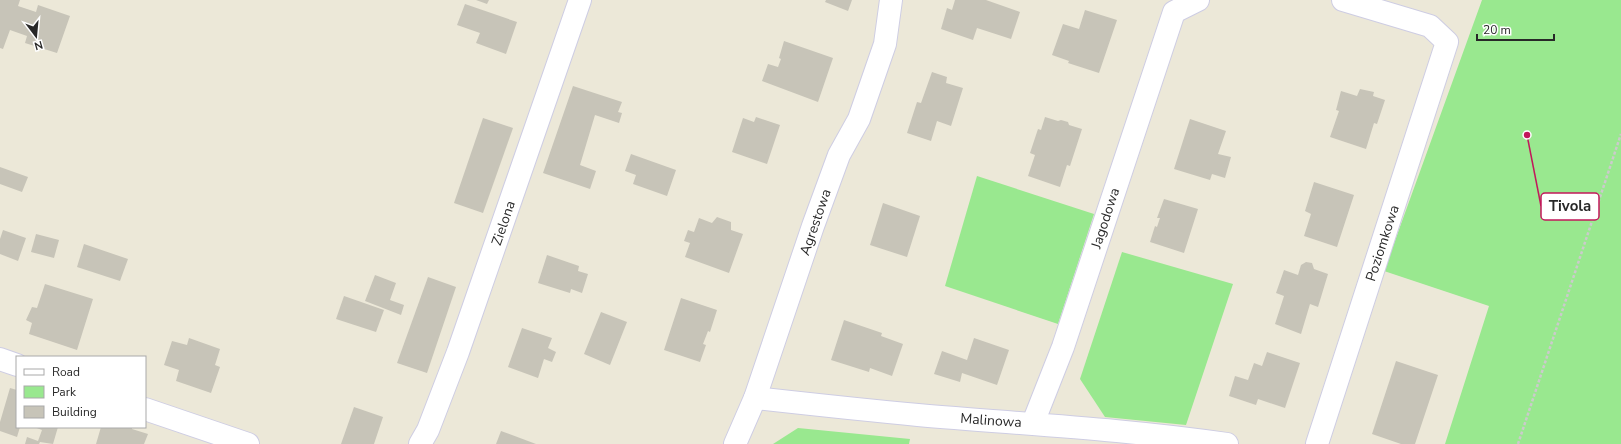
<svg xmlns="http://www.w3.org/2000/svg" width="1621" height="444" font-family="'Nunito Sans',sans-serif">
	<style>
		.green { fill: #99e88f }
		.building { fill: #c7c4b8 }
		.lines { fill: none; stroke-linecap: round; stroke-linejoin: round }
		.street-casing { stroke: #cecde3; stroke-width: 24 }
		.path { stroke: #cbcbcb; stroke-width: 2.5; stroke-dasharray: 3 2; stroke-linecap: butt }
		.street { stroke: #fff; stroke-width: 22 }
		.labels { text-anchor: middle; stroke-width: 3; stroke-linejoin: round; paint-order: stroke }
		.street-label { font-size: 14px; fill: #282828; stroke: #fff }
		.leader { fill: none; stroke: #c2185b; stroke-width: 1.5 }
		.callout-dot { fill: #c2185b; stroke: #fff; stroke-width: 1.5 }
		.callout { fill: #fff; stroke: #c2185b; stroke-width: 1.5 }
		.callout-label { font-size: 15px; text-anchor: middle; font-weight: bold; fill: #282828 }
	</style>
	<rect width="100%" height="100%" fill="#ece8d8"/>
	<g class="green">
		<polygon points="1482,0 1621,0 1621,444 1445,444 1489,306 1384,271"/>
		<polygon points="977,176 1094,214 1058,324 945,286"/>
		<polygon points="1122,252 1233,284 1186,425 1105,417 1080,379"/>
		<polygon points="798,428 910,439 909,444 773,444"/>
	</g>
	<g class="building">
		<polygon points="0,0 20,0 18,6 36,12 38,5 70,16 57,53 25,43 27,36 10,30 3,49 0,48"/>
		<polygon points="476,0 489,0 487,4"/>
		<polygon points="826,0 852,0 848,11 825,2"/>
		<polygon points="955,0 986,0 1020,12 1011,39 977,28 973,40 941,29 947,8 952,10"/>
		<polygon points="465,4 517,22 506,54 476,43 480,33 457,25"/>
		<polygon points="1085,10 1117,20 1099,73 1068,63 1069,61 1052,55 1063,24 1079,29"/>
		<polygon points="784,41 833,58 818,102 762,81 768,64 778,67 781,59 779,58"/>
		<polygon points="932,72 947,77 946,83 963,88 951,126 937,121 931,141 907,133 917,102 921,103"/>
		<polygon points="573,86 622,102 618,112 622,113 619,123 595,115 580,165 596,171 590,189 543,173"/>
		<polygon points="1360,89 1374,92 1373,96 1385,100 1377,124 1374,123 1366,149 1330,137 1339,111 1336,110 1341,91 1357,96"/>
		<polygon points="756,117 780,125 767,164 732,152 743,118 754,122"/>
		<polygon points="1045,117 1058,121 1061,120 1068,122 1069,125 1082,129 1070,166 1067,165 1060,187 1028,176 1035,155 1030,153 1038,129 1041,130"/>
		<polygon points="483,118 513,128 483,213 454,203"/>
		<polygon points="1190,119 1226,131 1218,154 1231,157 1225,178 1212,174 1210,180 1174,169"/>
		<polygon points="631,154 676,170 667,196 633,184 636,175 625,171"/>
		<polygon points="0,167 28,177 22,192 0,184"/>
		<polygon points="1314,182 1354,195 1337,247 1304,236 1311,214 1305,211"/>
		<polygon points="1164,199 1198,209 1184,253 1150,242 1155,226 1157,227 1160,218 1157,218"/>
		<polygon points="883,203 920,216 907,257 870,245"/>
		<polygon points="717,217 731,222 731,230 743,234 729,273 685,257 690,243 684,241 688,230 694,232 699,218 712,223"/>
		<polygon points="3,230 26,238 18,261 0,254 0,239"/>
		<polygon points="36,234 59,240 54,258 31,252"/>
		<polygon points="84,244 128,259 120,281 77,267"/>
		<polygon points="547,255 579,266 578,271 588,274 582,293 571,289 570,293 538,283"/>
		<polygon points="1306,262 1312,263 1314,269 1328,274 1318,307 1310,304 1301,334 1275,324 1284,296 1276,293 1284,270 1298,275 1301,265"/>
		<polygon points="375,275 396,283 390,300 404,305 401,315 365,301"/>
		<polygon points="428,277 456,287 427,373 397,363"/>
		<polygon points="45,284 93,299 77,350 29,334 32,323 26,320 32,307 37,308"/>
		<polygon points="344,296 384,310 376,332 336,319"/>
		<polygon points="681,298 717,310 710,332 708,331 703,344 706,345 700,362 664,350"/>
		<polygon points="601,312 627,322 610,365 584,354"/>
		<polygon points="844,320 882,333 881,336 903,344 892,376 870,368 869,372 831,360"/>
		<polygon points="522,328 552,338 548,348 556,352 552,362 544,359 538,378 508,367"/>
		<polygon points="189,338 220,349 215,365 220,367 211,393 176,381 179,370 164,365 172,341 187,345"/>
		<polygon points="974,338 1009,350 997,385 962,373 960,382 934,374 942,351 967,360"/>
		<polygon points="1267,352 1300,363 1285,408 1258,399 1256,405 1229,396 1235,376 1248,380 1254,363 1262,366"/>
		<polygon points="1396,361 1438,375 1415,444 1401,444 1372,434"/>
		<polygon points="10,388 17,390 17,427 20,427 17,437 0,431 0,422"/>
		<polygon points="354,407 383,417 374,444 341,444"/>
		<polygon points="34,427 58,427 53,444 40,442 39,444 25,444 27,437 38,441 42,430"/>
		<polygon points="101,427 132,427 132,429 148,434 144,444 96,444"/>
		<polygon points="501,431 536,444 496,444"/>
	</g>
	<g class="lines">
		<defs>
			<g id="street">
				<polyline points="0,359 17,365"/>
				<path d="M755,398C809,404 863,410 918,415C1021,424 1125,429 1227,444"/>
				<polyline points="145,409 248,444"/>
				<polyline points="1033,423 1063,347 1174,12 1198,0"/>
				<polyline points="420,444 428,430 458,352 580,0"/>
				<polyline points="735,444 755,398 813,226 839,155 859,119 885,44 891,0"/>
				<polyline points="1317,444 1447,42 1430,26 1343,0"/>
			</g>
		</defs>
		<use href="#street" class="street-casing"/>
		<polyline class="path" points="1518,444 1621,134"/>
		<use href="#street" class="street"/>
	</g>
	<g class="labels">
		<g class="street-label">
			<text transform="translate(1105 218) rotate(-72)" y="5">Jagodowa</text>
			<text transform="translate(815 222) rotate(-71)" y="5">Agrestowa</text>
			<text transform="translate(503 223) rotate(-71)" y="5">Zielona</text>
			<text transform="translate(1382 243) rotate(-72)" y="5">Poziomkowa</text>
			<text transform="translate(991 420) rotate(4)" y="5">Malinowa</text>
		</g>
	</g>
	<path class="leader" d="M1527 135L1541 206"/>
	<circle class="callout-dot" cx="1527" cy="135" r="4"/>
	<rect class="callout" x="1541" y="193" width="58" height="27" rx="4"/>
	<g class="callout-label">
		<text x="1570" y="211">Tivola</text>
	</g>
	<rect x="16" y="356" width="130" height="72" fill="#ffffff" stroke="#a9a9a9"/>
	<rect x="24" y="369" width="20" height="6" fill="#ffffff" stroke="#a9a9a9"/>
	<text x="52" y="376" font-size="12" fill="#282828">Road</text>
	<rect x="24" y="386" width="20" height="12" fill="#99e88f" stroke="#a9a9a9"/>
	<text x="52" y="396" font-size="12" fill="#282828">Park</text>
	<rect x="24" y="406" width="20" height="12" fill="#c7c4b8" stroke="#a9a9a9"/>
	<text x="52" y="416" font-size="12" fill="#282828">Building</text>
	<g transform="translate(36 36) rotate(164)" stroke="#ffffff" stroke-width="3" paint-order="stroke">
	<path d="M0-3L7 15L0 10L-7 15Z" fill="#282828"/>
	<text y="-6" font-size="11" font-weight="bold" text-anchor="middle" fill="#282828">N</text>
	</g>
	<path d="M1477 34v6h77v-6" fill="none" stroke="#282828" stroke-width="2"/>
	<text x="1483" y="34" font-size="12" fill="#282828" stroke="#ffffff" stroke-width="3" paint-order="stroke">20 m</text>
</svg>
